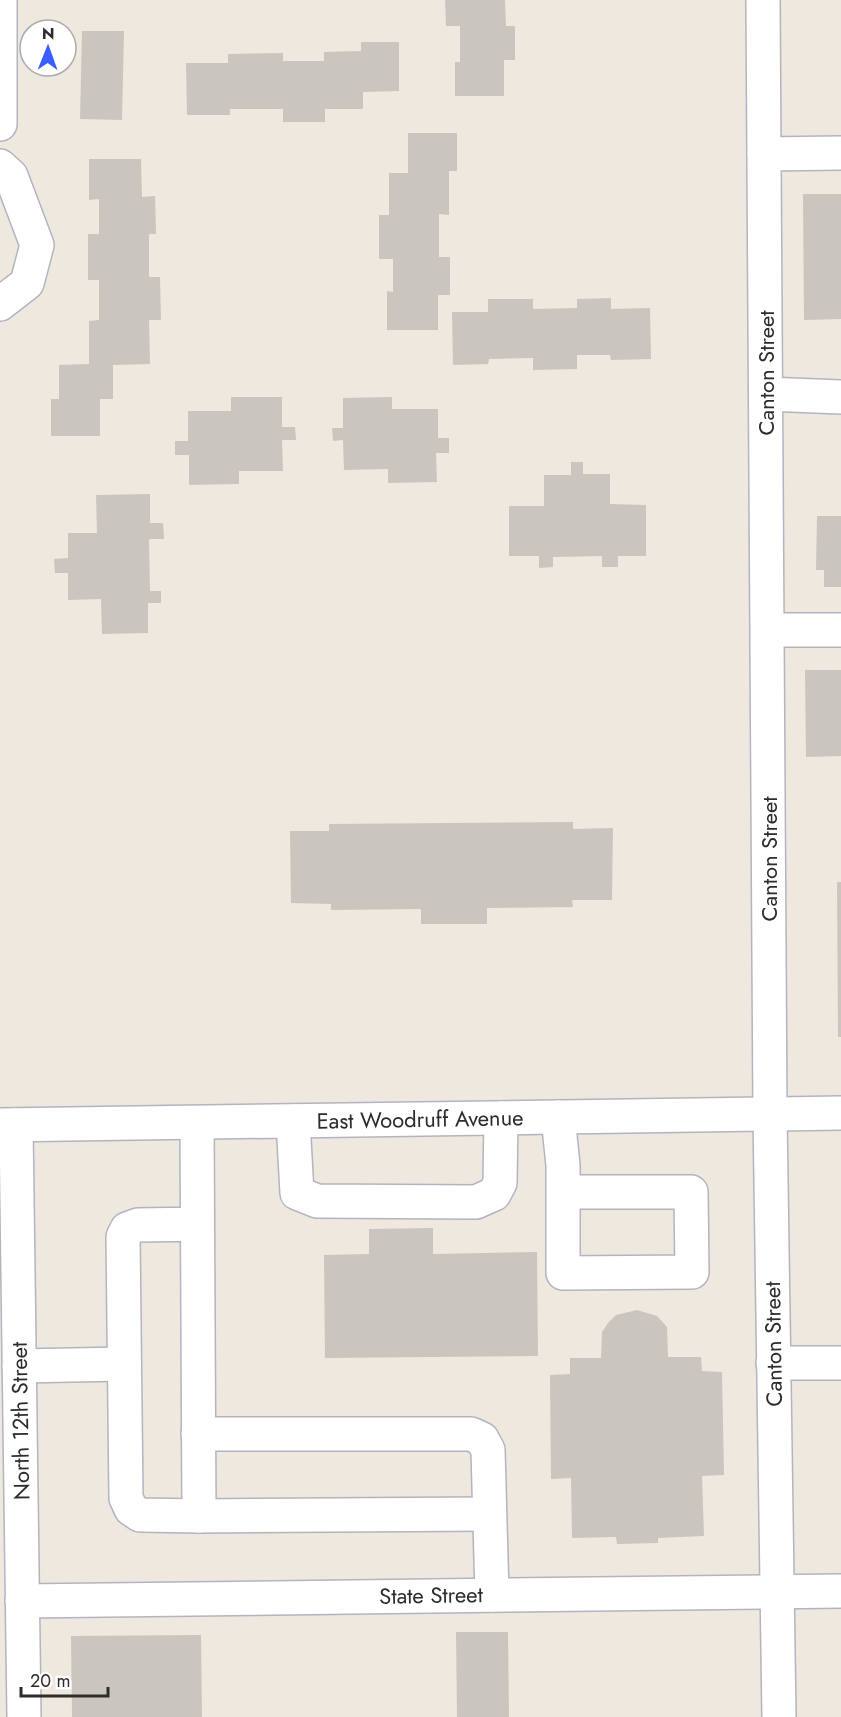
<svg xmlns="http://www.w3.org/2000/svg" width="841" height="1717" font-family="Jost,sans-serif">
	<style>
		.building { fill: #cac5be }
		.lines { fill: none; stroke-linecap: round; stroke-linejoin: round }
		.minor-casing { stroke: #b2b4c1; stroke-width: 36 }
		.minor { stroke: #fff; stroke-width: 33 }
		.labels { text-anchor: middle; stroke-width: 4.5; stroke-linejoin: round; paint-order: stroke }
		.street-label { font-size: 22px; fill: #2c2c2c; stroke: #fff }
	</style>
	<rect width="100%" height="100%" fill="#efe8de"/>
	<g class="building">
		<polygon points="445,0 505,0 506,26 515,26 515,60 504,60 504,96 455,96 455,62 460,62 460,26 446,26"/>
		<polygon points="82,31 124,31 122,120 80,119"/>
		<polygon points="361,42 399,42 399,91 363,92 363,109 325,109 325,122 283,122 283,109 230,109 230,115 187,115 186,63 228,63 228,54 283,53 283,61 324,61 324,52 361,51"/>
		<polygon points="408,133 457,133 457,171 449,171 449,215 439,214 439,257 450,257 450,295 438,295 438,330 387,330 387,291 393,292 393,259 379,259 379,215 389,215 389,173 408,173"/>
		<polygon points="89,159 141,159 142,197 155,196 156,234 149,234 149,277 160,277 161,320 149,320 150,364 113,365 113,399 100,399 100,436 51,436 51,399 59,399 59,365 89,364 89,321 99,320 99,280 88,280 88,234 99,234 99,199 89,200"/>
		<polygon points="803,194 841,194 841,319 804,320"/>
		<polygon points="611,298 611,309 650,308 651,359 611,360 610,355 577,355 577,369 533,370 533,358 489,359 488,364 453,365 452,312 488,312 488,299 533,299 533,309 577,308 577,299"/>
		<polygon points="231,397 282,397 282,427 295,427 296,440 282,440 283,471 239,471 239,484 189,485 189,455 175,455 175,441 188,441 188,411 231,411"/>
		<polygon points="392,397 392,409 438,409 438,438 449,438 449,453 436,453 437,482 388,483 388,469 344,470 343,440 333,441 332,428 343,428 343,398"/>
		<polygon points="571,462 583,462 583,474 610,474 610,504 646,505 646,556 618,556 618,567 602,567 602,556 553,557 553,567 539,568 539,556 509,556 509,506 544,506 544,475 571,475"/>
		<polygon points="150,494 150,523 163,523 164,539 149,539 150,591 161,591 161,603 148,603 148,633 102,634 101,599 68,600 68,573 55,573 54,559 68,558 68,533 97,533 96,495"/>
		<polygon points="817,516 841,516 841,587 824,587 824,570 816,570"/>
		<polygon points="805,670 841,670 841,756 806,757"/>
		<polygon points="573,822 573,829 613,828 612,900 572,900 573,907 487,908 487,924 421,924 421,909 331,910 331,904 291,903 290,831 329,831 329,824"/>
		<polygon points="837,882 841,882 841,1037 838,1037"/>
		<polygon points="433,1228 433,1254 537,1252 538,1356 325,1358 324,1255 369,1254 369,1229"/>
		<polygon points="637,1310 657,1316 667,1327 668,1357 701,1357 702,1371 722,1372 724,1475 702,1476 704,1536 658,1538 658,1543 617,1544 616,1537 572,1538 571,1478 551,1479 550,1375 570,1374 570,1358 601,1358 602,1332 608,1323 616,1315"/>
		<polygon points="456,1632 508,1632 509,1717 457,1717"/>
		<polygon points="201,1635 202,1717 72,1717 71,1636"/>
	</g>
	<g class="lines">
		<defs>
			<g id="minor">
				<polyline points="763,0 770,1114 779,1717"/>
				<polyline points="0,124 0,0"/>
				<polyline points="764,154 841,153"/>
				<polyline points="0,166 11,176 37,245 27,283 0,304"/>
				<polyline points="766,394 841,397"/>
				<polyline points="768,630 841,630"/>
				<polyline points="558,1117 563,1165 563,1273 692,1272 691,1192 563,1192"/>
				<polyline points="293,1121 297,1193 317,1201 476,1202 494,1194 500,1183 501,1118"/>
				<path d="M197,1123C198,1254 198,1385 199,1516L140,1515L131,1509L126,1498L123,1237L127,1229L138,1225L197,1224"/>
				<polyline points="0,1125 841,1113"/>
				<polyline points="16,1125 24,1717"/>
				<polyline points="773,1363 841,1363"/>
				<polyline points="19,1366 124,1364"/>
				<polyline points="198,1434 471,1434 482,1439 488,1450 492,1595"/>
				<polyline points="199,1516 489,1514"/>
				<polyline points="22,1601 841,1591"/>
			</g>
		</defs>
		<use href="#minor" class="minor-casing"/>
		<use href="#minor" class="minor"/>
	</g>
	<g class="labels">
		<g class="street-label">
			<text transform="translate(766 373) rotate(-90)" y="8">Canton Street</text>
			<text transform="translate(769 859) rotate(-90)" y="8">Canton Street</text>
			<text transform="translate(420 1119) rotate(-1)" y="8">East Woodruff Avenue</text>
			<text transform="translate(773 1344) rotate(-91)" y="8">Canton Street</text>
			<text transform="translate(20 1421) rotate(-91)" y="8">North 12th Street</text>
			<text transform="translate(431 1595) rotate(-1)" y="8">State Street</text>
		</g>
	</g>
	<g transform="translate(48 48) rotate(1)"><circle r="28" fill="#ffffff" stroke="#ababab" stroke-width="1.5"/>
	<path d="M0-4.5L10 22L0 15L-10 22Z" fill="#3b5dff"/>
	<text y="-9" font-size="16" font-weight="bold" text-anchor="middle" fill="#2c2c2c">N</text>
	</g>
	<path d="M21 1687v9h87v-9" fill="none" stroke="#2c2c2c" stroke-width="3"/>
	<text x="30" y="1687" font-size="18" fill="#2c2c2c" stroke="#ffffff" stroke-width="4.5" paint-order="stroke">20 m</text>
</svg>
